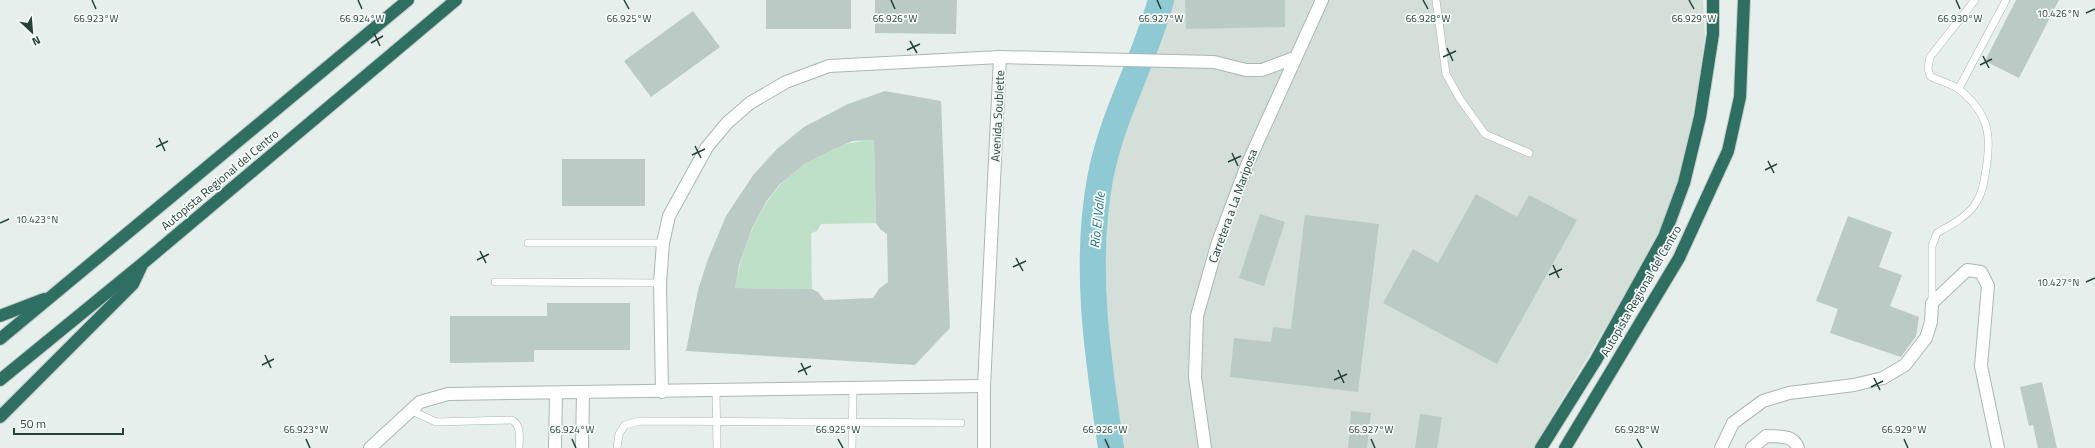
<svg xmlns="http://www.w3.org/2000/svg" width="2095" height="448" font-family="'Titillium Web',sans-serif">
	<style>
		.built { fill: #d4dfda }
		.green { fill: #bfe0c8 }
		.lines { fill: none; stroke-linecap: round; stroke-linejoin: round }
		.river { stroke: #8ec9d4; stroke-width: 26 }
		.building { fill: #bbcac4; fill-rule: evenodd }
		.service-casing { stroke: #a8b8b2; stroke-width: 8 }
		.minor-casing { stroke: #a8b8b2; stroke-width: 14 }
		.tertiary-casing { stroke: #a8b8b2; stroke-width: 14 }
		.motorway-casing { stroke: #c2cac8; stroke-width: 14 }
		.service { stroke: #fff; stroke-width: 7 }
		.minor { stroke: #fff; stroke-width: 12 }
		.tertiary { stroke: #fff; stroke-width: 12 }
		.motorway { stroke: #2f6f62; stroke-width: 12 }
		.ticks { fill: none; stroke: #24423a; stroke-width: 1.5 }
		.labels { text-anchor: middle; stroke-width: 3.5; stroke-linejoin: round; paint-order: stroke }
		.street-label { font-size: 12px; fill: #24423a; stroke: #f7fbf9 }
		.water-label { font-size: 13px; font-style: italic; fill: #1c6f80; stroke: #f7fbf9 }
		.ticks-label { font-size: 10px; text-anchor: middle; fill: #24423a; stroke: #f7fbf9; stroke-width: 3.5; stroke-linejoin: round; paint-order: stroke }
	</style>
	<rect width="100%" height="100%" fill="#e6efeb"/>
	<polygon class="built" points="1158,0 1703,0 1705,35 1698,88 1687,153 1670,211 1645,262 1533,448 1108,448 1091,321 1093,245 1103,194 1150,34"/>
	<path class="green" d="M874,140L876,223L821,224L817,231L811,233L812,289L735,288C747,213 792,144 874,140Z"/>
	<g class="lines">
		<path class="river" d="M1111,448C1098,359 1083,264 1101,174C1113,114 1145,59 1161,0"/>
	</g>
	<g class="building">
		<rect x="766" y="0" width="85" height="29"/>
		<polygon points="875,0 957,0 956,34 875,33"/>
		<polygon points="1185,0 1285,0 1285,27 1186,29"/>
		<polygon points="2016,0 2059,0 2019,78 1985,61"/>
		<polygon points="693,11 720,47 651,97 624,61"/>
		<path d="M885,91L941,101L950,328L915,365L686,351L698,290L708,259L726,216L754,174L777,149L804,127L848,104ZM874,140L876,223L880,229L887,234L888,282L879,289L873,298L824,300L818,292L812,289L735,288L739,265L752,228L766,202L779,185L804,164L831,150L853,141Z"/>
		<rect x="562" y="159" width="83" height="47"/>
		<polygon points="1476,194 1517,217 1529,195 1577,220 1497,364 1383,303 1413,249 1438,263"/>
		<polygon points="1260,214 1285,222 1264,286 1239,278"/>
		<polygon points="1305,215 1379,224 1358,392 1230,377 1234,338 1271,342 1273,327 1291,329"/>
		<polygon points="1848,216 1892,232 1879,267 1902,275 1890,306 1919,317 1916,336 1901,357 1830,333 1838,309 1816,301"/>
		<polygon points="547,303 630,303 630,350 534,350 534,362 450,363 450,316 547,316"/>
		<polygon points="2042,382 2057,448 2038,448 2033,425 2029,426 2020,387"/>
		<polygon points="1351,411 1371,413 1367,448 1348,448"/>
		<polygon points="1420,414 1442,417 1437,448 1415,448"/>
	</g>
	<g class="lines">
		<defs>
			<g id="service">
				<polyline points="1436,0 1446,74 1460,99 1485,134 1529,153"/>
				<polyline points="1959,88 2006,0"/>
				<polyline points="528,243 663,243"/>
				<polyline points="495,282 660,283"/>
				<path d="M1932,303V246L1937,233C1949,226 1965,218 1974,206C1982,195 1984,183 1986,169C1992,134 1988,113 1960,90C1954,84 1938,81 1930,76L1928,68L1930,57L1975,0"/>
				<polyline points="716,391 717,448"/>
				<path d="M410,410L436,422L512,420C522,426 519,438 519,448"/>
				<polyline points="617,448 619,434 625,425 640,421 961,423"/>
				<polyline points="852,448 853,388"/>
			</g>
			<g id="minor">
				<polyline points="662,392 660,283 663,243 669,216 707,147 727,123 750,103 786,82 829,66 1000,57 1214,62 1246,70 1262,70 1294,58"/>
				<polyline points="370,448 420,402 448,394 984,386"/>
				<polyline points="555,448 556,393"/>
				<polyline points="582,448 583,393"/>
				<polyline points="984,448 984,386 1000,57"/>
				<polyline points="1721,448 1733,423 1763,401 1789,393 1854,385 1883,378 1905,365 1926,338 1931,322 1932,303 1967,270 1981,272 1988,286 1981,366 1998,448"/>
				<path d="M1752,448L1766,436C1779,437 1793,434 1798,448"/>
			</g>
			<polyline id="tertiary" points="1205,448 1195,377 1197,316 1218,242 1247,165 1322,0"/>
			<g id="motorway">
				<polyline points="0,316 44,299"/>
				<polyline points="0,339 408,0"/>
				<polyline points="0,380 142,264 456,0"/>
				<polyline points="0,417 133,284 141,267"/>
				<polyline points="1541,448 1596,360 1664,237 1684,183 1700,117 1713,34 1713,0"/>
				<polyline points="1565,448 1679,258 1728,151 1740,97 1744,0"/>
			</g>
		</defs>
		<use href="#service" class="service-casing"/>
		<use href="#minor" class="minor-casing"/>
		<use href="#tertiary" class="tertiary-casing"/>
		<use href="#motorway" class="motorway-casing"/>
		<use href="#service" class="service"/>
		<use href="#minor" class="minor"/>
		<use href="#tertiary" class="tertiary"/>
		<use href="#motorway" class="motorway"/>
	</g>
	<path class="ticks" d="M92,0L96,9M358,0L362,9M624,0L629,9M891,0L895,9M1157,0L1161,9M1423,0L1428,9M1689,0L1694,9M1956,0L1960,9M2086,13L2095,9M374,33L380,46M910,41L917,53M371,43L383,36M1447,48L1453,61M907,50L920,44M1983,56L1989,68M1443,57L1456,51M1980,65L1992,59M159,138L165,151M695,146L701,158M156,147L168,141M1232,153L1238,166M692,155L705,149M1768,161L1774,173M1228,162L1241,156M1765,170L1777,164M0,223L9,219M480,251L486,263M1016,258L1023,271M477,260L489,254M1553,265L1559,278M1013,267L1026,261M1549,275L1562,269M2086,282L2095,278M265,355L271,368M801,363L807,375M262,365L274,359M1338,370L1344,383M798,372L811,366M1874,378L1880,390M1334,380L1347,374M1871,387L1883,381M306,439L310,448M572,439L576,448M838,439L843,448M1105,439L1109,448M1371,439L1375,448M1637,439L1642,448M1904,439L1908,448"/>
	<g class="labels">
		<g class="street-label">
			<text transform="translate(998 116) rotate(-87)" y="4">Avenida Soublette</text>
			<text transform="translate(220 180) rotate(-40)" y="4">Autopista Regional del Centro</text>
			<text transform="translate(1233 206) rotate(-70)" y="4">Carretera a La Mariposa</text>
			<text transform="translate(1641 291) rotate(-60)" y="4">Autopista Regional del Centro</text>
		</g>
		<g class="water-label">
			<text transform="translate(1097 220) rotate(-84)" y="5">Río El Valle</text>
		</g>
	</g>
	<g class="ticks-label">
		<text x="2058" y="17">10.426°N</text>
		<text x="96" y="22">66.923°W</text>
		<text x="362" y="22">66.924°W</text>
		<text x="895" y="22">66.926°W</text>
		<text x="1960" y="22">66.930°W</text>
		<text x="629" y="22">66.925°W</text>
		<text x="1161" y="22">66.927°W</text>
		<text x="1428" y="22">66.928°W</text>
		<text x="1694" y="22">66.929°W</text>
		<text x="37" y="223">10.423°N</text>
		<text x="2058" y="286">10.427°N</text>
		<text x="306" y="433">66.923°W</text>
		<text x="572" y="433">66.924°W</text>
		<text x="838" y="433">66.925°W</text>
		<text x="1105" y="433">66.926°W</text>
		<text x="1371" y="433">66.927°W</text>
		<text x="1637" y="433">66.928°W</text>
		<text x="1904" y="433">66.929°W</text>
	</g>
	<g transform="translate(32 32) rotate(154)" stroke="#f7fbf9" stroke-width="3" paint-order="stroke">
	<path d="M0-3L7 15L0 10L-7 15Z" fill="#24423a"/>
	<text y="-6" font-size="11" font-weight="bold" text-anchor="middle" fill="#24423a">N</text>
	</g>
	<path d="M14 428v6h109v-6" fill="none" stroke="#24423a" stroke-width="2"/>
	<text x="20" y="428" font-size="12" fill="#24423a" stroke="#f7fbf9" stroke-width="3" paint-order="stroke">50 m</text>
</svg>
